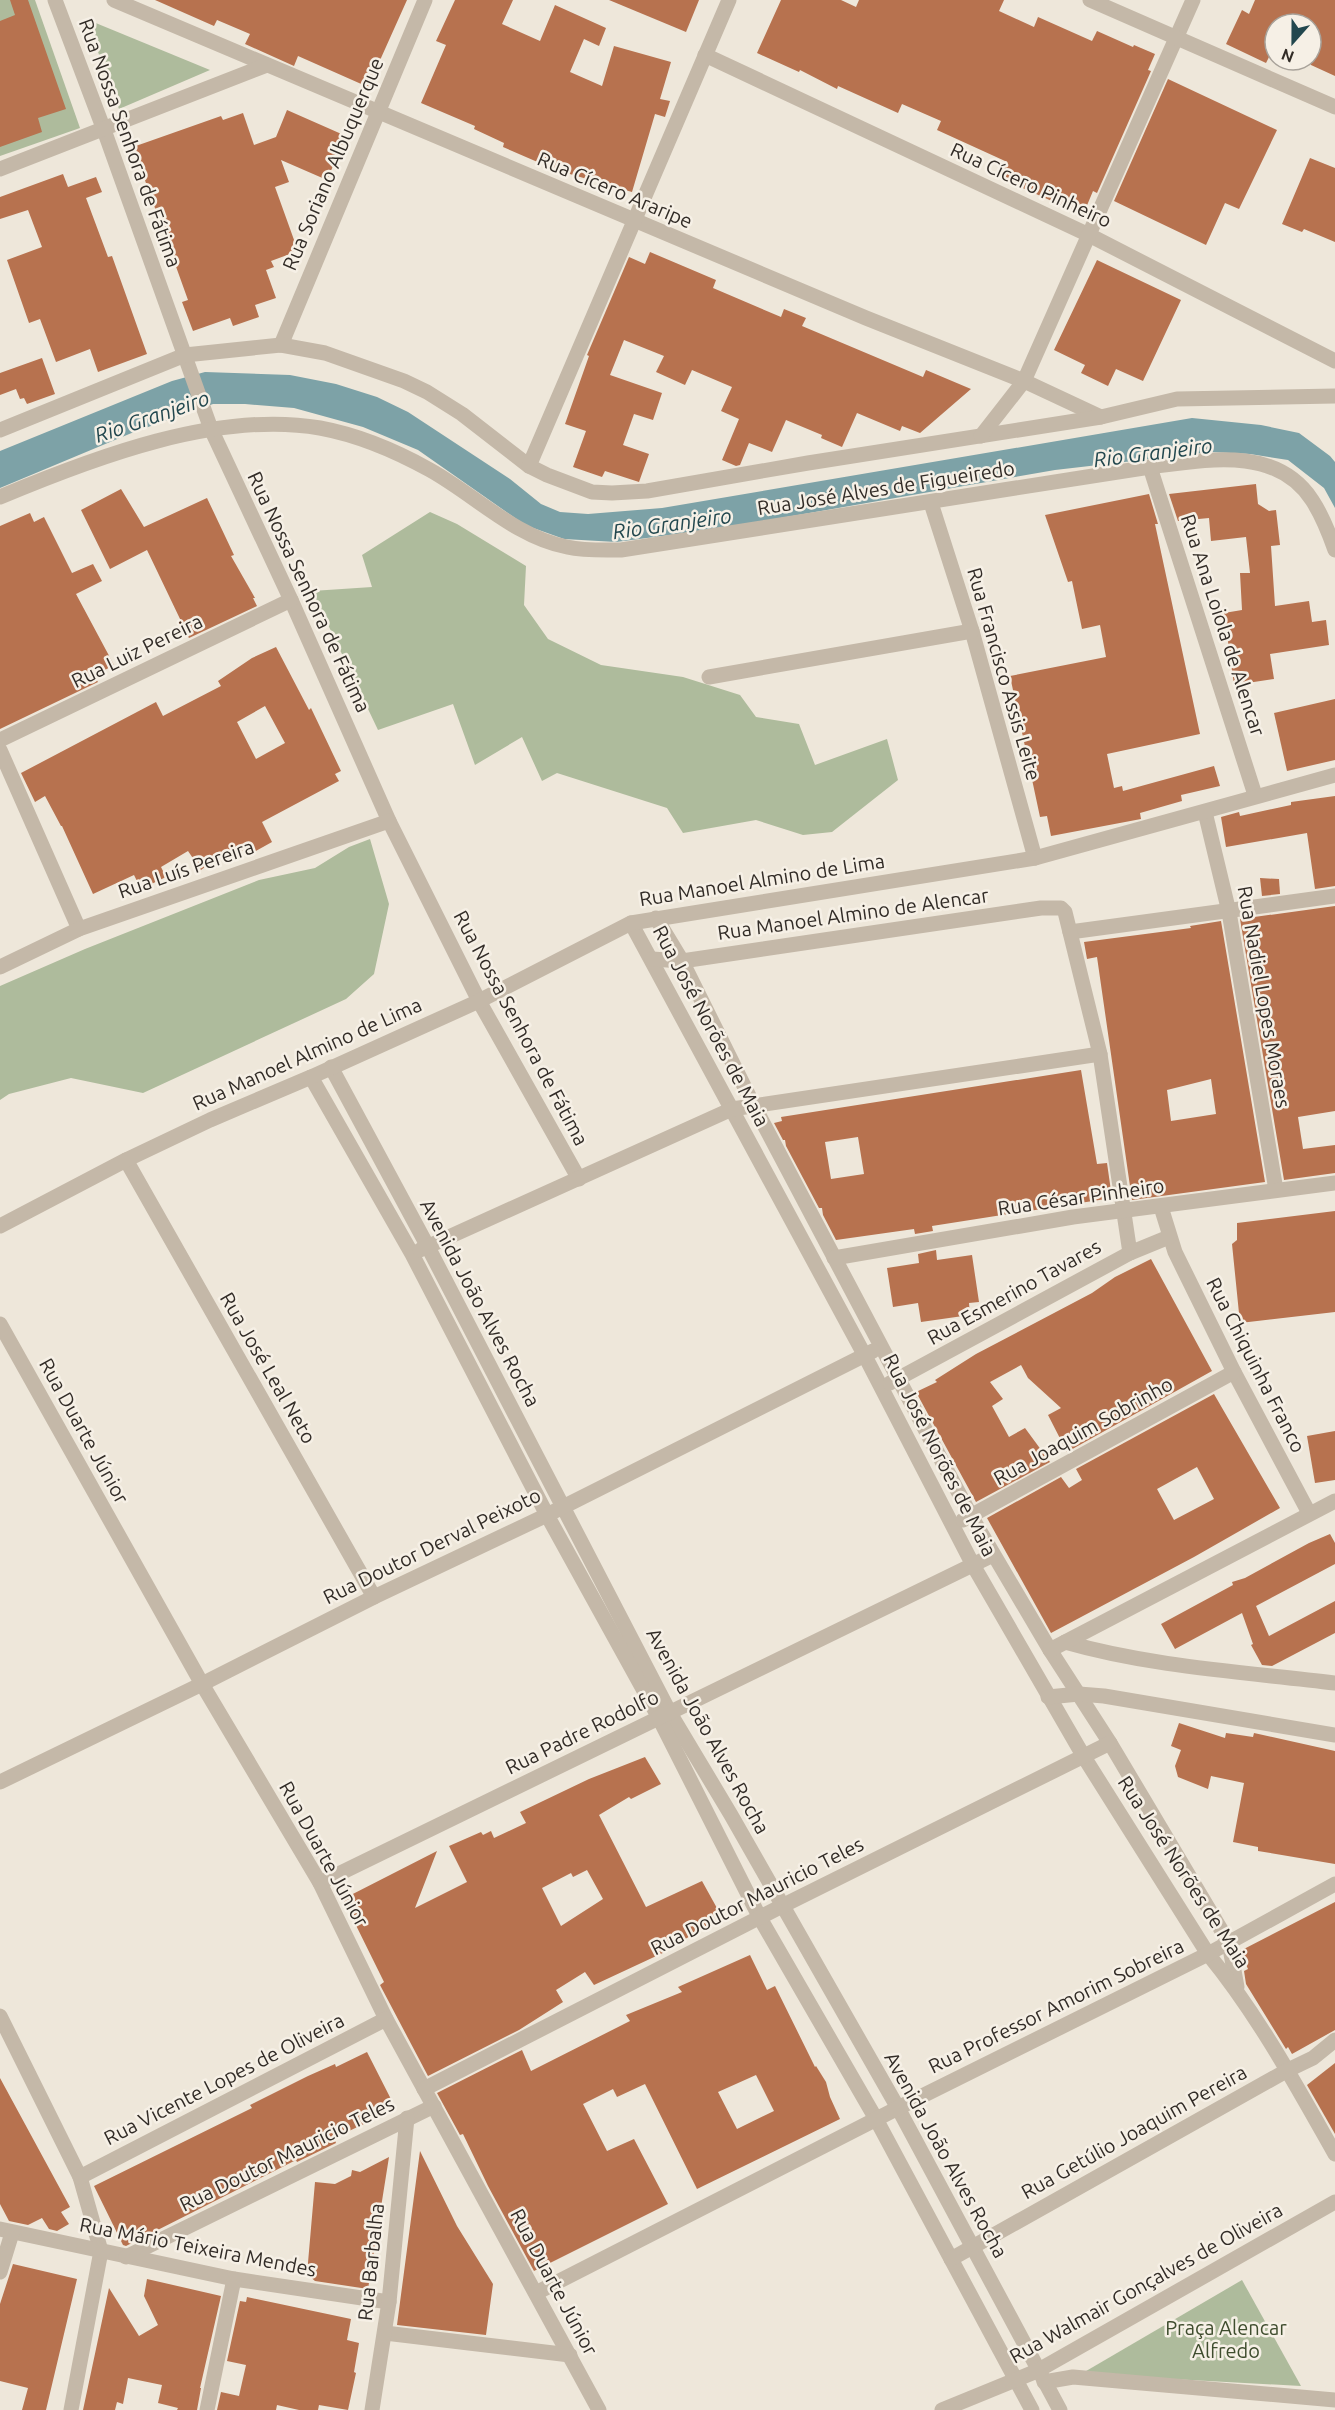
<svg xmlns="http://www.w3.org/2000/svg" width="1335" height="2410" font-family="Ubuntu,sans-serif">
	<style>
		.green { fill: #aebb9c }
		.water { fill: #7da2a7 }
		.building { fill: #b7724f; fill-rule: evenodd }
		.lines { fill: none; stroke-linecap: round; stroke-linejoin: round }
		.minor { stroke: #c4b8a8; stroke-width: 15 }
		.tertiary { stroke: #c4b8a8; stroke-width: 15 }
		.labels { text-anchor: middle; stroke-width: 5; stroke-linejoin: round; paint-order: stroke }
		.street-label { font-size: 20px; fill: #322c27; stroke: #f6f0e6 }
		.park-label { font-size: 20px; fill: #3f4d2e; stroke: #f6f0e6 }
		.water-label { font-size: 21px; font-style: italic; fill: #22474e; stroke: #f6f0e6 }
	</style>
	<rect width="100%" height="100%" fill="#eee7da"/>
	<g class="green">
		<polygon points="0,0 35,0 80,128 0,156"/>
		<polygon points="86,19 210,70 119,109"/>
		<polygon points="430,512 457,524 526,566 524,605 548,639 601,665 683,677 740,695 756,717 799,724 815,765 887,739 898,780 832,832 803,835 756,820 683,833 667,808 557,773 542,781 522,737 475,765 453,704 378,730 312,591 372,587 362,555"/>
		<polygon points="370,839 389,904 374,974 346,999 143,1093 71,1078 9,1094 0,1100 0,986 85,949 259,880 315,868 349,847"/>
		<polygon points="1242,2280 1301,2386 1081,2374"/>
	</g>
	<polygon class="water" points="205,372 290,375 336,384 377,397 408,412 510,479 541,504 560,512 588,514 662,508 1192,418 1261,425 1299,433 1330,456 1335,462 1335,508 1324,488 1288,460 1250,454 1211,452 1055,470 724,528 616,542 564,539 525,525 418,450 363,427 294,408 245,404 213,404 134,432 0,488 0,451 172,381"/>
	<g class="building">
		<polygon points="10,0 28,0 66,109 38,118 42,132 0,147 0,21 15,15"/>
		<polygon points="155,0 407,0 368,87 298,56 294,66 245,44 250,34 217,20 214,26"/>
		<polygon points="455,0 513,0 502,24 540,41 555,5 606,28 599,46 584,39 570,72 602,86 614,46 671,62 660,99 670,101 665,117 655,114 632,192 556,170 503,147 504,143 474,129 475,126 421,103 446,45 436,41"/>
		<polygon points="609,0 699,0 686,32"/>
		<polygon points="781,0 841,0 856,7 859,0 1004,0 999,11 1034,27 1038,17 1092,41 1097,31 1133,47 1134,45 1155,54 1148,70 1151,71 1097,193 1093,191 1083,215 998,177 1005,161 937,130 941,121 902,104 898,113 838,86 837,89 800,70 799,72 757,53"/>
		<polygon points="1255,0 1335,0 1335,76 1311,65 1311,24 1275,24 1275,60 1269,57 1266,63 1226,44 1242,10 1249,14"/>
		<polygon points="1168,79 1277,130 1239,209 1225,203 1206,245 1114,201"/>
		<polygon points="287,110 346,136 327,180 281,160 289,182 275,187 298,251 271,261 274,267 266,270 276,298 255,305 259,317 233,326 230,318 193,331 182,302 188,300 133,147 221,116 223,120 243,113 254,145 276,137"/>
		<polygon points="1310,158 1335,168 1335,242 1304,229 1302,232 1282,224"/>
		<polygon points="63,174 68,187 96,177 102,192 86,198 108,257 112,256 147,354 98,372 90,349 56,362 40,319 29,323 7,260 42,247 28,210 0,219 0,197"/>
		<polygon points="650,252 716,280 713,288 781,317 784,309 806,318 802,326 923,377 926,370 971,389 920,433 902,426 900,431 857,413 842,447 821,438 822,435 786,420 772,452 749,443 740,465 736,466 722,460 739,419 721,411 732,387 692,370 685,385 656,372 664,356 624,340 610,375 662,393 653,420 634,414 623,445 649,454 639,482 605,471 602,477 573,467 586,431 565,424 589,356 587,355 629,257 645,264"/>
		<polygon points="1097,260 1181,300 1143,381 1116,369 1108,386 1081,373 1085,365 1054,350"/>
		<polygon points="42,358 55,394 27,404 24,398 20,399 16,389 0,395 0,373"/>
		<polygon points="1256,484 1258,504 1269,511 1276,510 1280,545 1271,546 1275,606 1309,601 1312,622 1326,620 1329,645 1270,654 1274,679 1234,685 1224,613 1242,610 1240,573 1250,573 1246,537 1211,541 1209,518 1178,521 1169,494"/>
		<polygon points="121,489 144,527 207,498 234,555 231,556 255,598 253,598 257,606 189,638 178,622 181,621 147,550 110,569 81,510"/>
		<polygon points="1149,494 1158,524 1155,524 1200,734 1107,754 1114,788 1122,786 1123,791 1214,766 1220,786 1181,795 1182,801 1140,813 1141,819 1051,836 1047,816 1040,817 1010,676 1106,657 1100,625 1082,629 1072,581 1068,582 1045,515"/>
		<polygon points="30,513 34,522 44,517 72,573 93,564 102,581 76,594 114,665 94,676 98,682 0,729 0,526"/>
		<path d="M276,647L309,710L311,708L341,771L335,774L339,781L262,822L272,842L254,852L250,845L231,858L226,851L201,870L188,851L161,867L166,877L141,889L134,875L93,894L62,826H61L45,796L35,802L21,773L156,702L163,716L221,686L218,681L252,658ZM265,706L285,743L256,759L237,722Z"/>
		<polygon points="1335,699 1335,760 1287,771 1274,713"/>
		<polygon points="1335,796 1335,886 1315,889 1307,833 1226,847 1221,817 1239,812 1240,816 1291,805 1291,802"/>
		<polygon points="1260,878 1279,879 1280,894 1262,896"/>
		<polygon points="1335,906 1335,1111 1298,1117 1303,1149 1335,1145 1335,1173 1284,1180 1240,919"/>
		<path d="M1221,921L1265,1182L1132,1200L1097,957L1087,959L1084,942L1191,928L1190,926ZM1211,1079L1216,1114L1171,1121L1167,1090Z"/>
		<path d="M1081,1070L1097,1164L1107,1163L1112,1198L932,1226L933,1231L915,1234L914,1229L836,1240L823,1215L822,1208H819L786,1146L785,1140H783L774,1123L782,1121L781,1117ZM858,1137L864,1174L831,1179L825,1142Z"/>
		<polygon points="1335,1211 1335,1312 1240,1323 1232,1244 1237,1240 1237,1223"/>
		<polygon points="936,1250 937,1260 972,1255 979,1302 969,1303 970,1315 921,1322 918,1303 893,1307 887,1268 919,1263 918,1254"/>
		<polygon points="1151,1259 1212,1371 1067,1452 1048,1415 1061,1408 1028,1378 1021,1365 990,1382 1003,1399 992,1406 1009,1437 1025,1428 1050,1462 976,1502 916,1392 937,1382 935,1380 976,1354 1092,1293 1115,1277"/>
		<path d="M1214,1394L1280,1508L1194,1557L1051,1633L987,1518L1061,1477L1069,1488L1082,1480L1076,1469ZM1197,1467L1214,1499L1174,1520L1157,1489Z"/>
		<polygon points="1335,1431 1335,1480 1315,1483 1307,1436"/>
		<polygon points="1330,1534 1335,1543 1335,1564 1256,1606 1269,1636 1335,1601 1335,1633 1272,1666 1262,1665 1251,1645 1253,1644 1242,1613 1175,1649 1161,1624 1233,1585 1232,1582 1245,1578 1309,1543"/>
		<polygon points="1179,1723 1225,1738 1226,1733 1253,1737 1254,1733 1335,1751 1335,1864 1258,1851 1258,1847 1233,1842 1244,1783 1211,1776 1208,1789 1178,1777 1175,1766 1181,1750 1171,1746"/>
		<path d="M645,1757L661,1784L631,1799L629,1797L599,1815L646,1907L702,1881L723,1919L666,1949L667,1951L594,1985L585,1972L556,1990L563,2002L519,2030L428,2076L380,1985L384,1982L343,1899L437,1851L415,1908L467,1882L449,1846L481,1832L483,1835L491,1831L494,1838L526,1823L520,1812L589,1779ZM587,1870L603,1899L561,1926L542,1888L571,1873L573,1877Z"/>
		<polygon points="1335,1902 1335,2030 1292,2054 1288,2047 1286,2049 1246,1984 1244,1971 1248,1969 1240,1951"/>
		<path d="M750,1955L767,1990L775,1986L815,2067L816,2066L826,2082L830,2097L840,2119L697,2189L645,2084L617,2097L613,2089L583,2104L607,2151L634,2139L668,2204L534,2271L488,2186L463,2134L460,2135L437,2093L522,2050L531,2071L630,2021L626,2015L682,1992L678,1987ZM756,2075L774,2111L737,2129L718,2092Z"/>
		<polygon points="367,2052 396,2109 334,2138 336,2143 297,2162 296,2160 126,2246 123,2245 94,2186 252,2108 250,2105 308,2076 335,2064 336,2067"/>
		<polygon points="1335,2063 1335,2134 1307,2085"/>
		<polygon points="0,2078 70,2207 61,2212 69,2224 57,2231 49,2229 42,2218 28,2225 9,2221 0,2204"/>
		<polygon points="420,2151 457,2226 493,2284 486,2335 397,2325"/>
		<polygon points="389,2157 368,2289 315,2281 307,2274 315,2182 335,2184 351,2176 352,2170 360,2172"/>
		<polygon points="13,2264 77,2279 46,2410 22,2410 28,2388 0,2381 0,2304"/>
		<polygon points="147,2279 221,2296 200,2388 201,2388 197,2410 177,2410 178,2408 158,2403 162,2385 128,2378 123,2404 117,2402 115,2410 83,2410 109,2288 139,2336 158,2325 144,2296"/>
		<polygon points="247,2297 351,2319 347,2340 359,2343 354,2372 356,2373 348,2410 319,2405 318,2410 299,2410 277,2405 276,2410 217,2410 221,2392 239,2396 246,2365 227,2361 240,2301 246,2302"/>
	</g>
	<g class="lines">
		<g class="minor">
			<polyline points="55,0 104,130 211,429 291,600 389,821 479,1001 579,1179"/>
			<polyline points="114,0 866,318 1024,381 1101,417"/>
			<polyline points="705,55 1089,235 1335,361"/>
			<polyline points="0,169 267,65"/>
			<polyline points="281,345 425,0"/>
			<polyline points="0,430 185,355 281,345 325,353 404,381 427,392 462,414 529,466 547,475 592,492 612,493 647,491 808,463 1101,417 1177,399 1335,396"/>
			<polyline points="981,436 1024,381 1193,0"/>
			<polyline points="529,466 729,0"/>
			<polyline points="1150,467 1255,795"/>
			<path d="M0,497C93,458 218,410 320,428C358,435 396,451 430,470C475,495 515,537 567,547C585,551 603,550 621,550L1150,467C1205,460 1276,445 1312,500C1322,515 1329,533 1335,550"/>
			<polyline points="931,503 972,631 1035,858"/>
			<polyline points="709,677 972,631"/>
			<polyline points="0,740 291,600"/>
			<polyline points="0,750 79,929"/>
			<polyline points="1205,812 1229,912 1276,1190"/>
			<polyline points="656,918 682,961 753,1104 971,1516 1050,1650 1110,1743 1229,1943 1237,1987"/>
			<path d="M631,923L865,1356L973,1565L1084,1757L1208,1954C1258,2015 1296,2085 1335,2154"/>
			<polyline points="1070,932 1335,896"/>
			<polyline points="652,959 682,961 1041,908 1061,908 1065,912 1100,1054 1130,1253"/>
			<polyline points="0,967 79,929 389,821"/>
			<polyline points="331,1067 428,1247 670,1713 731,1815 898,2108 1060,2410"/>
			<polyline points="311,1077 412,1254 547,1515 659,1718 760,1918 876,2119 1032,2410"/>
			<polyline points="126,1160 374,1597"/>
			<polyline points="1161,1207 1175,1252 1234,1372 1309,1513"/>
			<polyline points="0,1226 126,1160 210,1120 311,1077 479,1001 631,923 1035,858 1335,775"/>
			<polyline points="420,1250 732,1109 1100,1054"/>
			<polyline points="834,1258 1073,1217 1335,1183"/>
			<polyline points="0,1324 202,1684 320,1883 386,2019 599,2410"/>
			<polyline points="890,1383 1130,1253 1169,1237"/>
			<polyline points="963,1520 1234,1372"/>
			<path d="M1065,1642C1152,1667 1245,1672 1335,1683"/>
			<polyline points="1050,1650 1335,1501"/>
			<polyline points="1048,1697 1079,1694 1104,1696 1335,1735"/>
			<polyline points="0,1782 202,1684 374,1597 547,1515 873,1351"/>
			<polyline points="320,1883 993,1555"/>
			<polyline points="0,2016 80,2177 101,2251 71,2410"/>
			<polyline points="424,2089 782,1906 1110,1743"/>
			<polyline points="80,2177 386,2019"/>
			<polyline points="0,2229 234,2279 389,2302"/>
			<polyline points="126,2257 434,2106"/>
			<polyline points="951,2259 1288,2070 1313,2058 1335,2040"/>
			<polyline points="0,2272 12,2233"/>
			<polyline points="536,2293 898,2108 1208,1954 1335,1884"/>
			<polyline points="385,2333 570,2355"/>
			<polyline points="1044,2382 1073,2377 1335,2400"/>
			<polyline points="207,2410 234,2279"/>
			<polyline points="372,2410 389,2302 407,2118"/>
			<polyline points="942,2410 1037,2371 1335,2202"/>
		</g>
		<polyline class="tertiary" points="1090,0 1335,107"/>
	</g>
	<g class="labels">
		<g class="street-label">
			<text transform="translate(130 143) rotate(70)" y="7">Rua Nossa Senhora de Fátima</text>
			<text transform="translate(333 164) rotate(-67)" y="7">Rua Soriano Albuquerque</text>
			<text transform="translate(1031 185) rotate(25)" y="7">Rua Cícero Pinheiro</text>
			<text transform="translate(615 190) rotate(23)" y="7">Rua Cícero Araripe</text>
			<text transform="translate(886 488) rotate(-9)" y="7">Rua José Alves de Figueiredo</text>
			<text transform="translate(309 592) rotate(65)" y="7">Rua Nossa Senhora de Fátima</text>
			<text transform="translate(1223 625) rotate(72)" y="7">Rua Ana Loiola de Alencar</text>
			<text transform="translate(137 651) rotate(-26)" y="7">Rua Luiz Pereira</text>
			<text transform="translate(1004 674) rotate(74)" y="7">Rua Francisco Assis Leite</text>
			<text transform="translate(186 869) rotate(-19)" y="7">Rua Luís Pereira</text>
			<text transform="translate(762 880) rotate(-9)" y="7">Rua Manoel Almino de Lima</text>
			<text transform="translate(853 914) rotate(-8)" y="7">Rua Manoel Almino de Alencar</text>
			<text transform="translate(1264 997) rotate(80)" y="7">Rua Nadiel Lopes Moraes</text>
			<text transform="translate(711 1026) rotate(62)" y="7">Rua José Norões de Maia</text>
			<text transform="translate(521 1028) rotate(62)" y="7">Rua Nossa Senhora de Fátima</text>
			<text transform="translate(307 1054) rotate(-24)" y="7">Rua Manoel Almino de Lima</text>
			<text transform="translate(1081 1197) rotate(-8)" y="7">Rua César Pinheiro</text>
			<text transform="translate(1014 1292) rotate(-29)" y="7">Rua Esmerino Tavares</text>
			<text transform="translate(480 1303) rotate(62)" y="7">Avenida João Alves Rocha</text>
			<text transform="translate(1256 1365) rotate(63)" y="7">Rua Chiquinha Franco</text>
			<text transform="translate(268 1368) rotate(60)" y="7">Rua José Leal Neto</text>
			<text transform="translate(84 1431) rotate(61)" y="7">Rua Duarte Júnior</text>
			<text transform="translate(1083 1431) rotate(-29)" y="7">Rua Joaquim Sobrinho</text>
			<text transform="translate(940 1455) rotate(63)" y="7">Rua José Norões de Maia</text>
			<text transform="translate(432 1546) rotate(-26)" y="7">Rua Doutor Derval Peixoto</text>
			<text transform="translate(708 1731) rotate(61)" y="7">Avenida João Alves Rocha</text>
			<text transform="translate(582 1732) rotate(-26)" y="7">Rua Padre Rodolfo</text>
			<text transform="translate(324 1854) rotate(61)" y="7">Rua Duarte Júnior</text>
			<text transform="translate(1184 1872) rotate(57)" y="7">Rua José Norões de Maia</text>
			<text transform="translate(757 1896) rotate(-27)" y="7">Rua Doutor Mauricio Teles</text>
			<text transform="translate(1056 2006) rotate(-26)" y="7">Rua Professor Amorim Sobreira</text>
			<text transform="translate(224 2079) rotate(-27)" y="7">Rua Vicente Lopes de Oliveira</text>
			<text transform="translate(1134 2132) rotate(-29)" y="7">Rua Getúlio Joaquim Pereira</text>
			<text transform="translate(287 2154) rotate(-26)" y="7">Rua Doutor Mauricio Teles</text>
			<text transform="translate(946 2155) rotate(61)" y="7">Avenida João Alves Rocha</text>
			<text transform="translate(198 2247) rotate(11)" y="7">Rua Mário Teixeira Mendes</text>
			<text transform="translate(371 2262) rotate(-84)" y="7">Rua Barbalha</text>
			<text transform="translate(554 2282) rotate(62)" y="7">Rua Duarte Júnior</text>
			<text transform="translate(1146 2283) rotate(-29)" y="7">Rua Walmair Gonçalves de Oliveira</text>
		</g>
		<g class="park-label">
			<text x="1226" y="2335">Praça Alencar<tspan x="1226" dy="23">Alfredo</tspan></text>
		</g>
		<g class="water-label">
			<text transform="translate(152 417) rotate(-19)" y="7">Rio Granjeiro</text>
			<text transform="translate(1153 453) rotate(-7)" y="7">Rio Granjeiro</text>
			<text transform="translate(672 524) rotate(-8)" y="7">Rio Granjeiro</text>
		</g>
	</g>
	<g transform="translate(1293 42) rotate(201)"><circle r="28" fill="#f6f0e6" stroke="#a8a29a" stroke-width="1.5"/>
	<path d="M0-4.5L10 22L0 15L-10 22Z" fill="#22474e"/>
	<text y="-9" font-size="16" font-weight="bold" text-anchor="middle" fill="#322c27">N</text>
	</g>
</svg>
